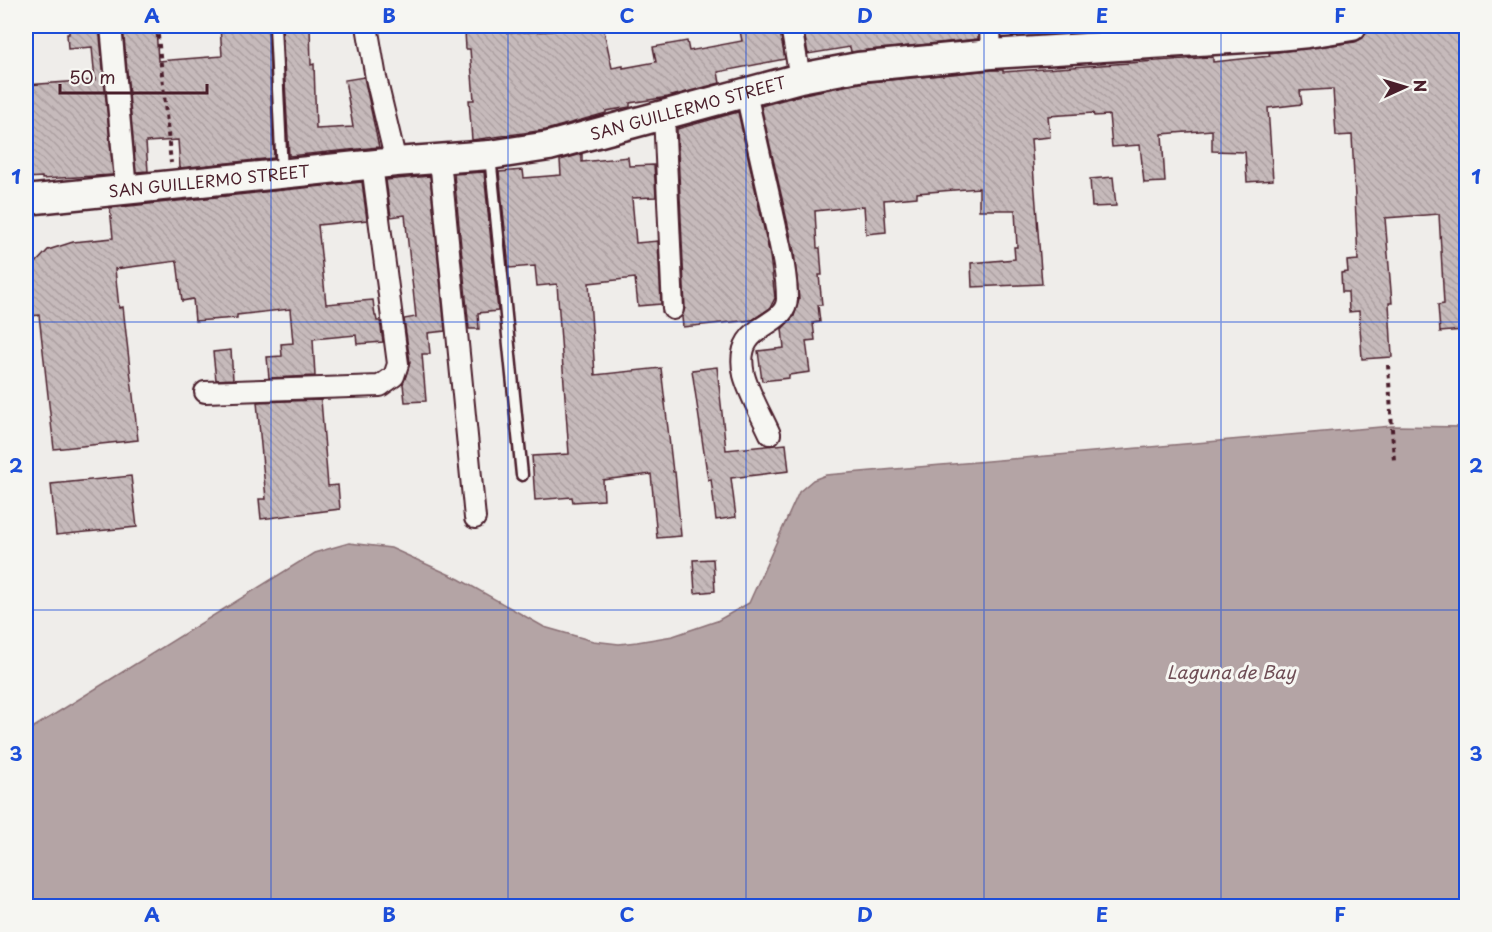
<svg xmlns="http://www.w3.org/2000/svg" width="1492" height="932" font-family="'Playpen Sans',sans-serif">
	<style>
		.water { fill: #b4a4a5; stroke: #8a6f74; stroke-width: 1.5 }
		.building { fill: url(#building-back-hatch); stroke: #4a1f2b; stroke-width: 1.5 }
		.lines { fill: none; stroke-linecap: round; stroke-linejoin: round }
		.lane-casing { stroke: #4a1f2b; stroke-width: 15 }
		.street-casing { stroke: #4a1f2b; stroke-width: 24 }
		.secondary-casing { stroke: #4a1f2b; stroke-width: 33 }
		.path { stroke: #4a1f2b; stroke-width: 4; stroke-dasharray: 4.5 4.5; stroke-linecap: butt }
		.lane { stroke: #f6f6f2; stroke-width: 10 }
		.street { stroke: #f6f6f2; stroke-width: 20 }
		.secondary { stroke: #f6f6f2; stroke-width: 28 }
		.grid { fill: none; stroke: #1d4ed8; stroke-width: 1.5; stroke-opacity: 0.55 }
		.labels { text-anchor: middle; stroke-width: 6; stroke-linejoin: round; paint-order: stroke }
		.street-label { font-size: 16px; fill: #4a1f2b; stroke: #f6f6f2 }
		.water-label { font-size: 18px; font-style: italic; fill: #6f4e56; stroke: #f6f6f2 }
		.neatline { fill: none; stroke: #1d4ed8; stroke-width: 2 }
		.grid-label { font-size: 20px; text-anchor: middle; font-weight: bold; fill: #1d4ed8 }
	</style>
	<defs>
		<pattern id="building-back-hatch" width="6" height="6" patternUnits="userSpaceOnUse" patternTransform="scale(1.5)"><rect width="6" height="6" fill="#c6babb"/><path d="M-1 5l2 2M0 0l6 6M5-1l2 2" fill="none" stroke="#ac9fa1"/></pattern>
	</defs>
	<rect width="100%" height="100%" fill="#efedea"/>
	<filter id="ink" filterUnits="userSpaceOnUse"><feTurbulence type="fractalNoise" baseFrequency=".0167" numOctaves="2"/><feDisplacementMap in="SourceGraphic" scale="12" xChannelSelector="R" yChannelSelector="G"/><feConvolveMatrix kernelMatrix="1 2 1 2 8 2 1 2 1" color-interpolation-filters="sRGB"/></filter>
	<g filter="url(#ink)">
		<polygon class="water" points="1392,426 1466,427 1466,906 26,906 26,732 314,553 349,543 391,548 459,579 544,627 593,641 619,644 637,642 673,636 717,621 749,603 799,492 813,480 826,475"/>
		<g class="building">
			<polygon points="69,26 99,26 113,175 42,179 42,177 26,178 26,85 95,80 92,47 68,49 67,34 69,34"/>
			<polygon points="123,26 156,26 158,61 222,56 220,26 268,26 274,158 180,168 178,140 146,142 148,171 136,172"/>
			<polygon points="282,26 310,26 311,65 314,64 316,129 353,127 345,80 364,77 379,147 289,156"/>
			<polygon points="469,26 507,26 507,33 552,31 551,26 603,26 612,68 623,66 623,68 656,62 653,47 687,41 689,51 742,41 739,26 779,26 785,59 718,72 720,83 668,97 630,103 630,107 606,111 606,113 546,130 472,140 469,100 474,100 470,49 466,49 465,31 469,31"/>
			<polygon points="803,26 978,26 978,39 851,52 850,47 808,54"/>
			<polygon points="1061,26 1181,26 1062,33"/>
			<polygon points="1409,26 1467,26 1467,247 1461,247 1464,298 1461,298 1463,330 1440,332 1438,305 1444,304 1439,214 1385,218 1392,303 1389,303 1392,357 1362,359 1359,311 1349,312 1348,292 1342,292 1341,273 1348,272 1347,261 1358,260 1352,135 1336,136 1333,89 1300,91 1302,104 1268,108 1273,180 1247,182 1245,152 1212,151 1212,130 1162,134 1165,182 1144,183 1140,145 1112,147 1109,115 1094,116 1093,113 1048,116 1050,137 1031,139 1042,284 972,287 971,263 1015,259 1014,247 1017,247 1015,210 979,210 979,188 917,193 917,197 884,200 886,232 866,234 864,206 815,211 817,248 820,248 822,275 819,275 822,305 818,305 820,322 813,323 815,340 806,341 810,372 789,375 789,378 762,381 758,351 784,348 782,329 794,316 799,299 794,251 761,106 804,94 860,83 992,70 1003,70 1003,72 1213,57 1213,62 1270,56 1269,53 1355,42 1363,38 1368,29"/>
			<polygon points="738,112 770,256 775,298 770,308 752,320 683,327 682,317 685,308 677,129"/>
			<polygon points="582,154 582,162 628,157 629,166 654,165 656,197 632,198 636,243 658,241 661,304 638,306 635,278 589,283 595,375 661,368 673,472 675,472 681,536 657,538 651,474 603,480 604,500 573,502 572,497 535,500 532,456 569,454 557,284 537,286 535,266 509,268 499,172 523,170 524,178 561,175 560,160"/>
			<polygon points="484,172 498,311 478,313 479,329 469,329 454,174"/>
			<polygon points="430,176 445,331 428,333 430,354 422,354 426,401 405,402 403,384 410,362 404,319 416,317 405,215 391,217 386,180"/>
			<polygon points="1113,177 1116,206 1092,207 1090,179"/>
			<polygon points="362,182 367,220 318,225 326,304 373,300 375,316 376,316 377,321 380,321 383,342 357,344 356,335 313,339 315,376 269,378 267,357 282,356 281,344 293,343 290,309 237,315 237,318 195,321 193,299 182,301 177,261 115,269 119,308 123,307 138,440 54,449 39,315 32,316 28,283 32,267 48,250 73,242 113,238 110,208"/>
			<polygon points="231,350 233,379 216,380 213,352"/>
			<polygon points="717,367 726,450 786,444 789,471 731,478 736,517 716,520 711,479 708,480 692,370"/>
			<polygon points="321,400 328,486 338,485 340,509 261,519 259,499 266,499 257,402"/>
			<polygon points="131,476 137,527 56,535 51,484"/>
			<polygon points="713,559 715,591 695,593 693,560"/>
		</g>
		<g class="lines">
			<defs>
				<g id="lane">
					<polyline points="275,26 282,173"/>
					<polyline points="490,156 522,475"/>
				</g>
				<g id="street">
					<polyline points="111,26 126,190"/>
					<polyline points="367,26 376,78 396,162"/>
					<polyline points="791,26 800,78"/>
					<polyline points="990,26 991,54"/>
					<path d="M746,93C755,132 763,170 772,209C778,238 787,269 787,299C786,330 732,321 744,375C749,394 762,416 770,434"/>
					<polyline points="664,115 673,309"/>
					<polyline points="440,159 475,518"/>
					<polyline points="205,392 380,386 394,376 398,364 372,165"/>
				</g>
				<g id="secondary">
					<path id="s1" d="M26,200L396,162L490,155L549,146L800,78L858,67L991,54L1277,36L1308,33L1352,26"/>
				</g>
			</defs>
			<use href="#lane" class="lane-casing"/>
			<use href="#street" class="street-casing"/>
			<use href="#secondary" class="secondary-casing"/>
			<g class="path">
				<polyline points="157,26 171,163"/>
				<polyline points="1388,365 1394,461"/>
			</g>
			<use href="#lane" class="lane"/>
			<use href="#street" class="street"/>
			<use href="#secondary" class="secondary"/>
		</g>
	</g>
	<path class="grid" d="M271,26V906M508,26V906M746,26V906M984,26V906M1221,26V906M26,322H1466M26,610H1466"/>
	<g class="labels">
		<g class="street-label">
			<text dy="6" stroke="none"><textPath href="#s1" startOffset="670">SAN GUILLERMO STREET</textPath></text>
			<text dy="6" stroke="none"><textPath href="#s1" startOffset="184">SAN GUILLERMO STREET</textPath></text>
		</g>
		<g class="water-label">
			<text x="1231" y="679">Laguna de Bay</text>
		</g>
	</g>
	<rect width="1492" height="932" fill="none" stroke="#f6f6f2" stroke-width="66"/>
	<g transform="translate(1405 87) rotate(86)" stroke="#f6f6f2" stroke-width="4.5" paint-order="stroke">
	<path d="M0-4.5L10 22L0 15L-10 22Z" fill="#4a1f2b"/>
	<text y="-9" font-size="16" font-weight="bold" text-anchor="middle" fill="#4a1f2b">N</text>
	</g>
	<path d="M60 84v9h147v-9" fill="none" stroke="#4a1f2b" stroke-width="3"/>
	<text x="69" y="84" font-size="18" fill="#4a1f2b" stroke="#f6f6f2" stroke-width="4.5" paint-order="stroke">50 m</text>
	<rect x="33" y="33" width="1426" height="866" class="neatline"/>
	<g class="grid-label">
		<text x="152" y="23">A</text>
		<text x="389" y="23">B</text>
		<text x="627" y="23">C</text>
		<text x="865" y="23">D</text>
		<text x="1102" y="23">E</text>
		<text x="1340" y="23">F</text>
		<text x="16" y="184">1</text>
		<text x="1476" y="184">1</text>
		<text x="16" y="473">2</text>
		<text x="1476" y="473">2</text>
		<text x="16" y="761">3</text>
		<text x="1476" y="761">3</text>
		<text x="152" y="922">A</text>
		<text x="389" y="922">B</text>
		<text x="627" y="922">C</text>
		<text x="865" y="922">D</text>
		<text x="1102" y="922">E</text>
		<text x="1340" y="922">F</text>
	</g>
</svg>
